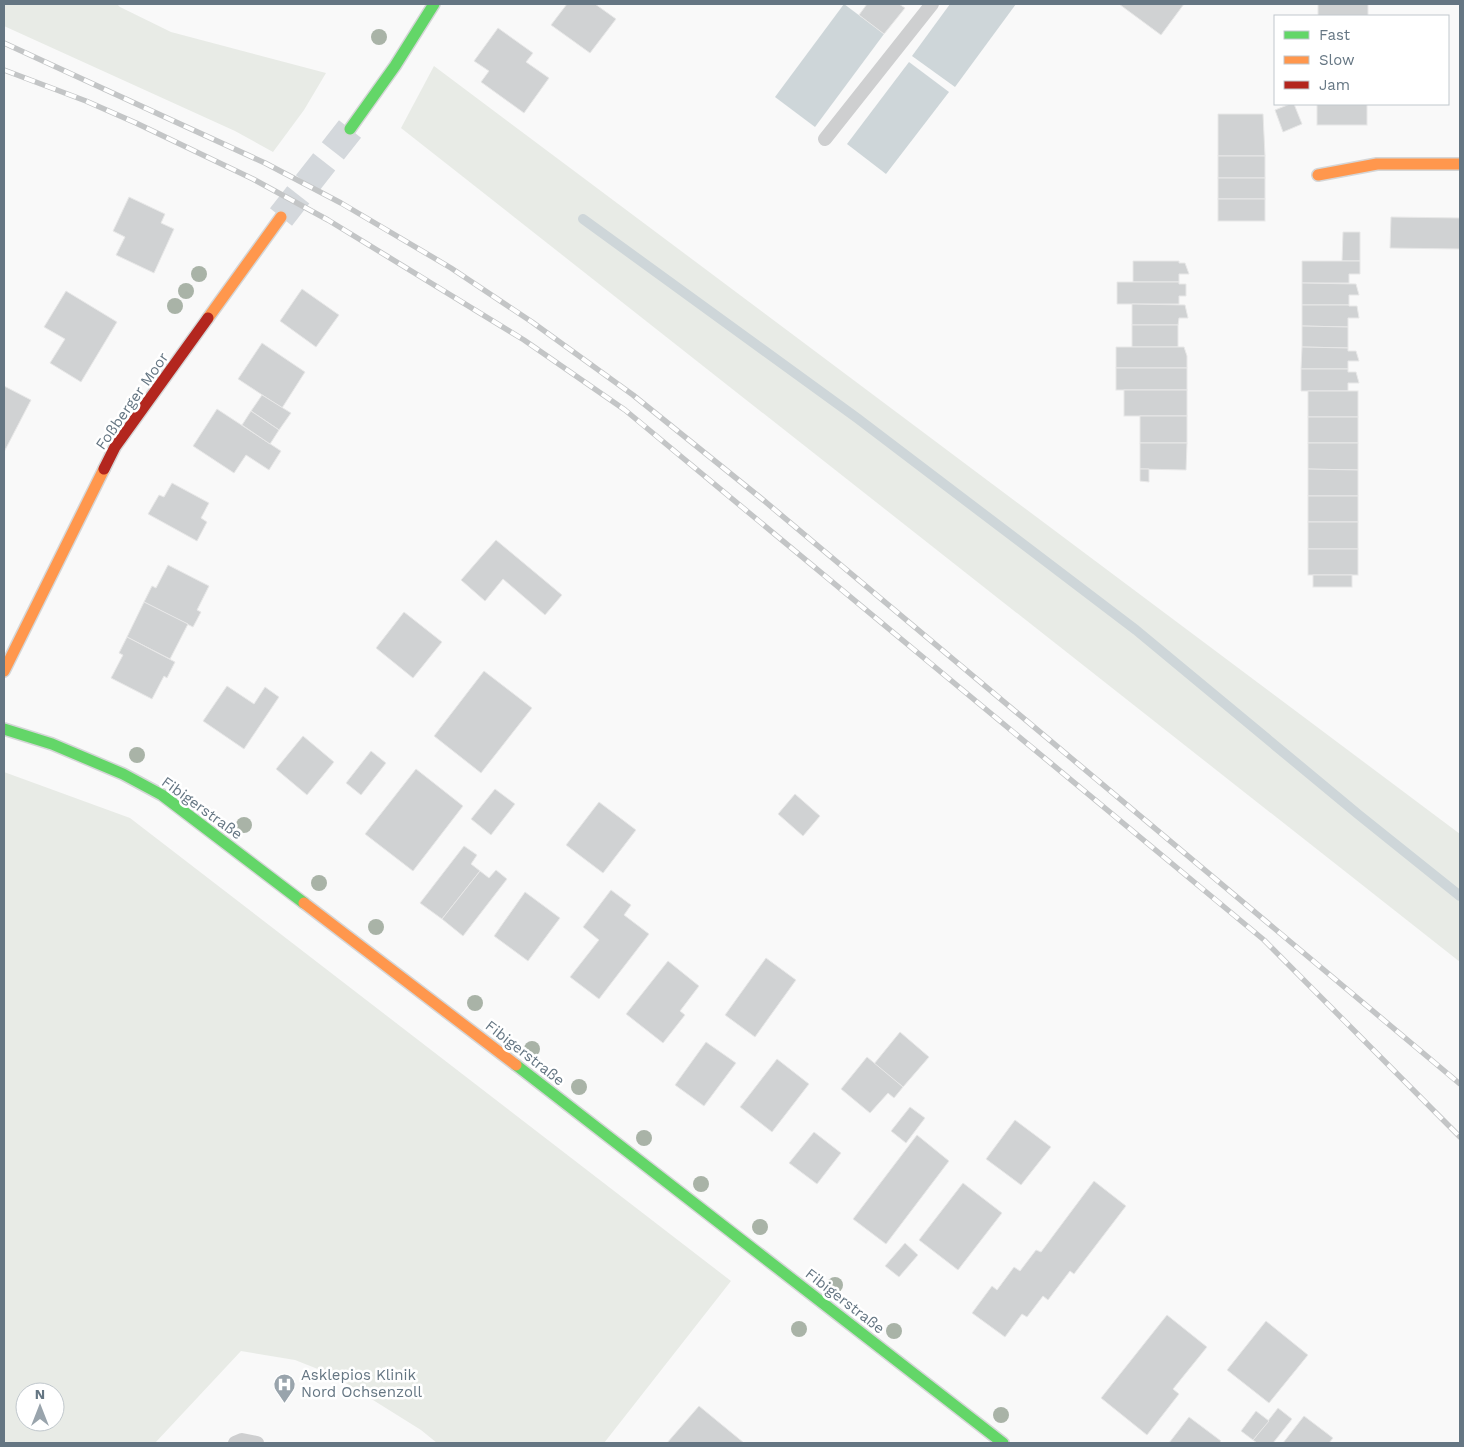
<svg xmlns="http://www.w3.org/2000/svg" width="1464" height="1447" font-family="'Work Sans',sans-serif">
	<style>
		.green { fill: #e8ebe6; fill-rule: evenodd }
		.water { fill: #ced6d9 }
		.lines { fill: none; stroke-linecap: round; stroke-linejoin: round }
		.stream { stroke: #ced6d9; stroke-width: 10 }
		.building { fill: #d0d2d3; stroke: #e8e8e8 }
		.secondary-tunnel { stroke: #d4d8dc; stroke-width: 28; stroke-dasharray: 28 14; stroke-linecap: butt }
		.fast-casing { stroke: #d5d6d7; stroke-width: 14 }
		.slow-casing { stroke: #d5d6d7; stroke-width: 14 }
		.jam-casing { stroke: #d5d6d7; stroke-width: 14 }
		.lane { stroke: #cecfd0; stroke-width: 14 }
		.fast { stroke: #63d668; stroke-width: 11 }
		.slow { stroke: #ff974d; stroke-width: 11 }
		.jam { stroke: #b3261e; stroke-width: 11 }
		.rail-casing { stroke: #c3c5c6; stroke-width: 5.5 }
		.rail { stroke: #fff; stroke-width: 4; stroke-dasharray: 11; stroke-linecap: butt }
		.tree { fill: #a9b3a7 }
		.labels { text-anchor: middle; stroke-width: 5; stroke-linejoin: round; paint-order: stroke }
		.street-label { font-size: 15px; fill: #657683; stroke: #fff }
		.poi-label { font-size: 15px; fill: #657683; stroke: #fff; text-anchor: start }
	</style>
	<rect width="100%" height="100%" fill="#f9f9f9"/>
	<g class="green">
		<polygon points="4,4 117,4 120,7 171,32 326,73 304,110 273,152 235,131 4,26"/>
		<polygon points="434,66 1460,834 1460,962 401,128"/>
		<path d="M4,772L130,818L731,1281L604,1443H437L421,1430L333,1375L295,1360L241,1351L155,1443H4ZM25,1392H55V1422H25Z"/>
	</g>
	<g class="water">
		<polygon points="844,4 884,34 815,127 775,97"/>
		<polygon points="950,4 1016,4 955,87 912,56"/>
		<polygon points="909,62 949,92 886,174 847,144"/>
	</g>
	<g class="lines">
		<polyline class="stream" points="583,219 857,418 1136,630 1359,815 1460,896"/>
	</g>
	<g class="building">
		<polygon points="567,4 595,4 616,19 590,53 551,25"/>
		<polygon points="867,4 899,4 905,8 884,34 859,15"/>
		<polygon points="1119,4 1184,4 1161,35"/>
		<rect x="1318" y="4" width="50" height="12"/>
		<polygon points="498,28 533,53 526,62 549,78 524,113 481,82 489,71 474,61"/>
		<polygon points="1290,104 1294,104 1302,124 1283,132 1275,110"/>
		<rect x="1317" y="104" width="50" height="21"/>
		<polygon points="1218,114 1263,114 1265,156 1218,156"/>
		<rect x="1218" y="156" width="47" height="22"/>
		<rect x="1218" y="178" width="47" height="21"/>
		<polygon points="129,197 165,214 161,223 174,229 154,273 116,255 125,237 113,231"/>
		<rect x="1218" y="199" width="47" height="22"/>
		<polygon points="1391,217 1460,218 1460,249 1390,248"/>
		<polygon points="1343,232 1360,232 1360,261 1342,261"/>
		<polygon points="1133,261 1179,261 1179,263 1185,263 1189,274 1179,274 1179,282 1133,282"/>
		<polygon points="1302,261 1360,261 1360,274 1349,274 1349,283 1302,283"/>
		<polygon points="1117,282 1179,282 1179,284 1186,284 1186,296 1179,296 1179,304 1117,304"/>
		<polygon points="1302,283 1356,284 1359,295 1349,295 1349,305 1302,305"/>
		<polygon points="302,289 339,315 316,347 280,321"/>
		<polygon points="66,291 117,322 81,382 50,363 65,339 44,327"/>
		<polygon points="1132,304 1185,305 1188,318 1179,318 1178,325 1132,325"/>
		<polygon points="1302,305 1349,305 1349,306 1357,306 1359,318 1348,318 1348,327 1302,326"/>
		<rect x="1132" y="325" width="46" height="22"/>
		<polygon points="1302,326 1348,327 1348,348 1302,347"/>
		<polygon points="262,343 305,372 282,408 238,379"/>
		<polygon points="1116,347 1184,347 1187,356 1187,368 1116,368"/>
		<polygon points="1302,347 1348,348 1348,351 1356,351 1359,361 1348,361 1348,369 1301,369"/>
		<rect x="1116" y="368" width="71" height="22"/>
		<polygon points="1301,369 1348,369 1348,372 1356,372 1359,383 1348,383 1348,391 1301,391"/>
		<polygon points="4,386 31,400 4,452"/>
		<rect x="1124" y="390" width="63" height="26"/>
		<rect x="1308" y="391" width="50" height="26"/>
		<polygon points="262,395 291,413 279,430 251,411"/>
		<polygon points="217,409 281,451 269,470 246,455 234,473 193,446"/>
		<polygon points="251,411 279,430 270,444 242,425"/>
		<rect x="1140" y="416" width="47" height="27"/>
		<rect x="1308" y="417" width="50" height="26"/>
		<polygon points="1140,443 1187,443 1186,470 1140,469"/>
		<polygon points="1308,443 1358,443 1358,470 1308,469"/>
		<polygon points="1140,469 1149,469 1149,482 1140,481"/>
		<polygon points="1308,469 1358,470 1358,496 1308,496"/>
		<polygon points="172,483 209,503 201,518 207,522 197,541 148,514 159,495 164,497"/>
		<rect x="1308" y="496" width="50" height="26"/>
		<rect x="1308" y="522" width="50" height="27"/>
		<polygon points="496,540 562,595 545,615 503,579 485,601 461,580"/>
		<rect x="1308" y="549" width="50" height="26"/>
		<polygon points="168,565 209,586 197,610 201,612 193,627 144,602 152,586 156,588"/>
		<rect x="1313" y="575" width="39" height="12"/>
		<polygon points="144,602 188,624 170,659 127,637"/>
		<polygon points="404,612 442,642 413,678 376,648"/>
		<polygon points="127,637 175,662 167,678 164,676 152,699 111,678 123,655 119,653"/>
		<polygon points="484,671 532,708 481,773 434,736"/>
		<polygon points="227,686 254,704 265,687 279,697 244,749 203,721"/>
		<polygon points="303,736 334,762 307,795 276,769"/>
		<polygon points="371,751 386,763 361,795 346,783"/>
		<polygon points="416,769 463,806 413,871 365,834"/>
		<polygon points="495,789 515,804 491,835 471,819"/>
		<polygon points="795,794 820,816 803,836 778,814"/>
		<polygon points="599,802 636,830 603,873 566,845"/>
		<polygon points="464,846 477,855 471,864 480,871 442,919 420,903"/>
		<polygon points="496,870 507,879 463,936 442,919 480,871 489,878"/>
		<polygon points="611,890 631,905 624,915 649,934 599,999 570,977 599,940 583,927"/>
		<polygon points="525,892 560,918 528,961 494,936"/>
		<polygon points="766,958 796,980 755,1037 725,1015"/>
		<polygon points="668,961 699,986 680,1011 685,1015 663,1043 626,1014"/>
		<polygon points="900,1032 929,1057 903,1087 874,1064"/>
		<polygon points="706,1042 736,1063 704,1106 675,1085"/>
		<polygon points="867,1057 903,1087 894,1098 888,1093 870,1113 841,1089"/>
		<polygon points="777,1059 809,1084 772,1132 740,1107"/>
		<polygon points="910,1107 925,1118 906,1143 891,1131"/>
		<polygon points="1015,1120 1051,1147 1021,1185 986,1159"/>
		<polygon points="814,1132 841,1153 817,1184 789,1163"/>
		<polygon points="917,1135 949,1161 886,1244 853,1219"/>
		<polygon points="1094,1181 1126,1206 1074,1274 1070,1271 1048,1300 1043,1296 1027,1317 1022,1314 1005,1337 972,1313 992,1286 997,1290 1014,1267 1020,1271 1036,1250 1041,1252"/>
		<polygon points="963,1183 1002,1213 958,1270 919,1240"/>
		<polygon points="905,1243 918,1255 899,1277 885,1266"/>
		<polygon points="1167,1315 1207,1347 1173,1389 1179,1394 1147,1435 1101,1398"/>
		<polygon points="1266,1321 1308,1355 1269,1403 1227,1370"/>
		<polygon points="699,1406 744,1443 667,1443"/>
		<polygon points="1278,1408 1292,1419 1273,1443 1257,1443 1253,1440"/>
		<polygon points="1256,1411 1269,1421 1253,1440 1241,1431"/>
		<polygon points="1304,1416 1333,1438 1329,1443 1283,1443"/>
		<polygon points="1189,1417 1221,1441 1219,1443 1169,1443"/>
	</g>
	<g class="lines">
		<polyline class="secondary-tunnel" points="281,217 350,129"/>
		<defs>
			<g id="fast">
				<polyline points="350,129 395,66 434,4"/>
				<polyline points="4,729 52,744 123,774 162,795 304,903"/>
				<polyline points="516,1065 1003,1443"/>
			</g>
			<g id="slow">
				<polyline points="1318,175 1377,164 1460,164"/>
				<polyline points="208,318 281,217"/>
				<polyline points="4,671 104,469"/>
				<polyline points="304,903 516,1065"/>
			</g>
			<polyline id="jam" points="104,469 115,447 208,318"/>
		</defs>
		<use href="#fast" class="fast-casing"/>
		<use href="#slow" class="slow-casing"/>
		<use href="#jam" class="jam-casing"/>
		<g class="lane">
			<polyline points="825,139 932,4"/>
			<polyline points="235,1443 242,1440 257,1443"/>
		</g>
		<use href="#fast" class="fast"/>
		<use href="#slow" class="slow"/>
		<use href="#jam" class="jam"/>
		<defs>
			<g id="rail">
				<polyline points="4,43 265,163 341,203 451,268 532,322 633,395 762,499 1460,1084"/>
				<polyline points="4,70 86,101 136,123 253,179 328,220 524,340 625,410 1264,940 1460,1137"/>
			</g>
		</defs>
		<use href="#rail" class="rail-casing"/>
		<use href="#rail" class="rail"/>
	</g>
	<g class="tree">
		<circle cx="379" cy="37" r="8"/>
		<circle cx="199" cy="274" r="8"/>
		<circle cx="186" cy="291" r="8"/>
		<circle cx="175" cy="306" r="8"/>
		<circle cx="137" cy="755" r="8"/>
		<circle cx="244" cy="825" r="8"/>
		<circle cx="319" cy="883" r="8"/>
		<circle cx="376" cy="927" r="8"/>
		<circle cx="475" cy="1003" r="8"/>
		<circle cx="532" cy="1049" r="8"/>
		<circle cx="579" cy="1087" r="8"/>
		<circle cx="644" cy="1138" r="8"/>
		<circle cx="701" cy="1184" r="8"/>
		<circle cx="760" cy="1227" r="8"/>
		<circle cx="835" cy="1285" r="8"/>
		<circle cx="799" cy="1329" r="8"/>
		<circle cx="894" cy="1331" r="8"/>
		<circle cx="1001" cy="1415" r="8"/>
	</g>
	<defs>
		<symbol id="hospital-pin" viewBox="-11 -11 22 30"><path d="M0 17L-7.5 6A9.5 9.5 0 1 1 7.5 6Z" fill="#99a4ac" stroke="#fff"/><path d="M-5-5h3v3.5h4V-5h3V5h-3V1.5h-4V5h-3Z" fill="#fff"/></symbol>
	</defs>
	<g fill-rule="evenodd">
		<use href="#hospital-pin" x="272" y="1372" width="25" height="34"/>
	</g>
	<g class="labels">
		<g class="street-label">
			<text transform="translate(132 401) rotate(-55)" y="5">Foßberger Moor</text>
			<text transform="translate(202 808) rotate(36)" y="5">Fibigerstraße</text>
			<text transform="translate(525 1053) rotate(38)" y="5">Fibigerstraße</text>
			<text transform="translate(845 1301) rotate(38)" y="5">Fibigerstraße</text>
		</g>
		<g class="poi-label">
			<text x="301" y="1380">Asklepios Klinik<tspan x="301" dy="17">Nord Ochsenzoll</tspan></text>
		</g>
	</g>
	<rect width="1464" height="1447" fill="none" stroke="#657683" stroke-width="10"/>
	<rect x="1274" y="15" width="175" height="90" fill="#ffffff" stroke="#c1c8cd"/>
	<rect x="1284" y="31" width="25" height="8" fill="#63d668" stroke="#c1c8cd"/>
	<text x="1319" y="40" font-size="15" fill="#657683">Fast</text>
	<rect x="1284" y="56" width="25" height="8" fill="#ff974d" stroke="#c1c8cd"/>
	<text x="1319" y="65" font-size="15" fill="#657683">Slow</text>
	<rect x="1284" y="81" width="25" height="8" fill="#b3261e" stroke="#c1c8cd"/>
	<text x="1319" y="90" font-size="15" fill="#657683">Jam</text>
	<g transform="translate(40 1407)"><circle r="24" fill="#ffffff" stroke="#c1c8cd"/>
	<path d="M0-4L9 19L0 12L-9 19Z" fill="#99a4ac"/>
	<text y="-8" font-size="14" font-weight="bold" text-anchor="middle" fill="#657683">N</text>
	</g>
</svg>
